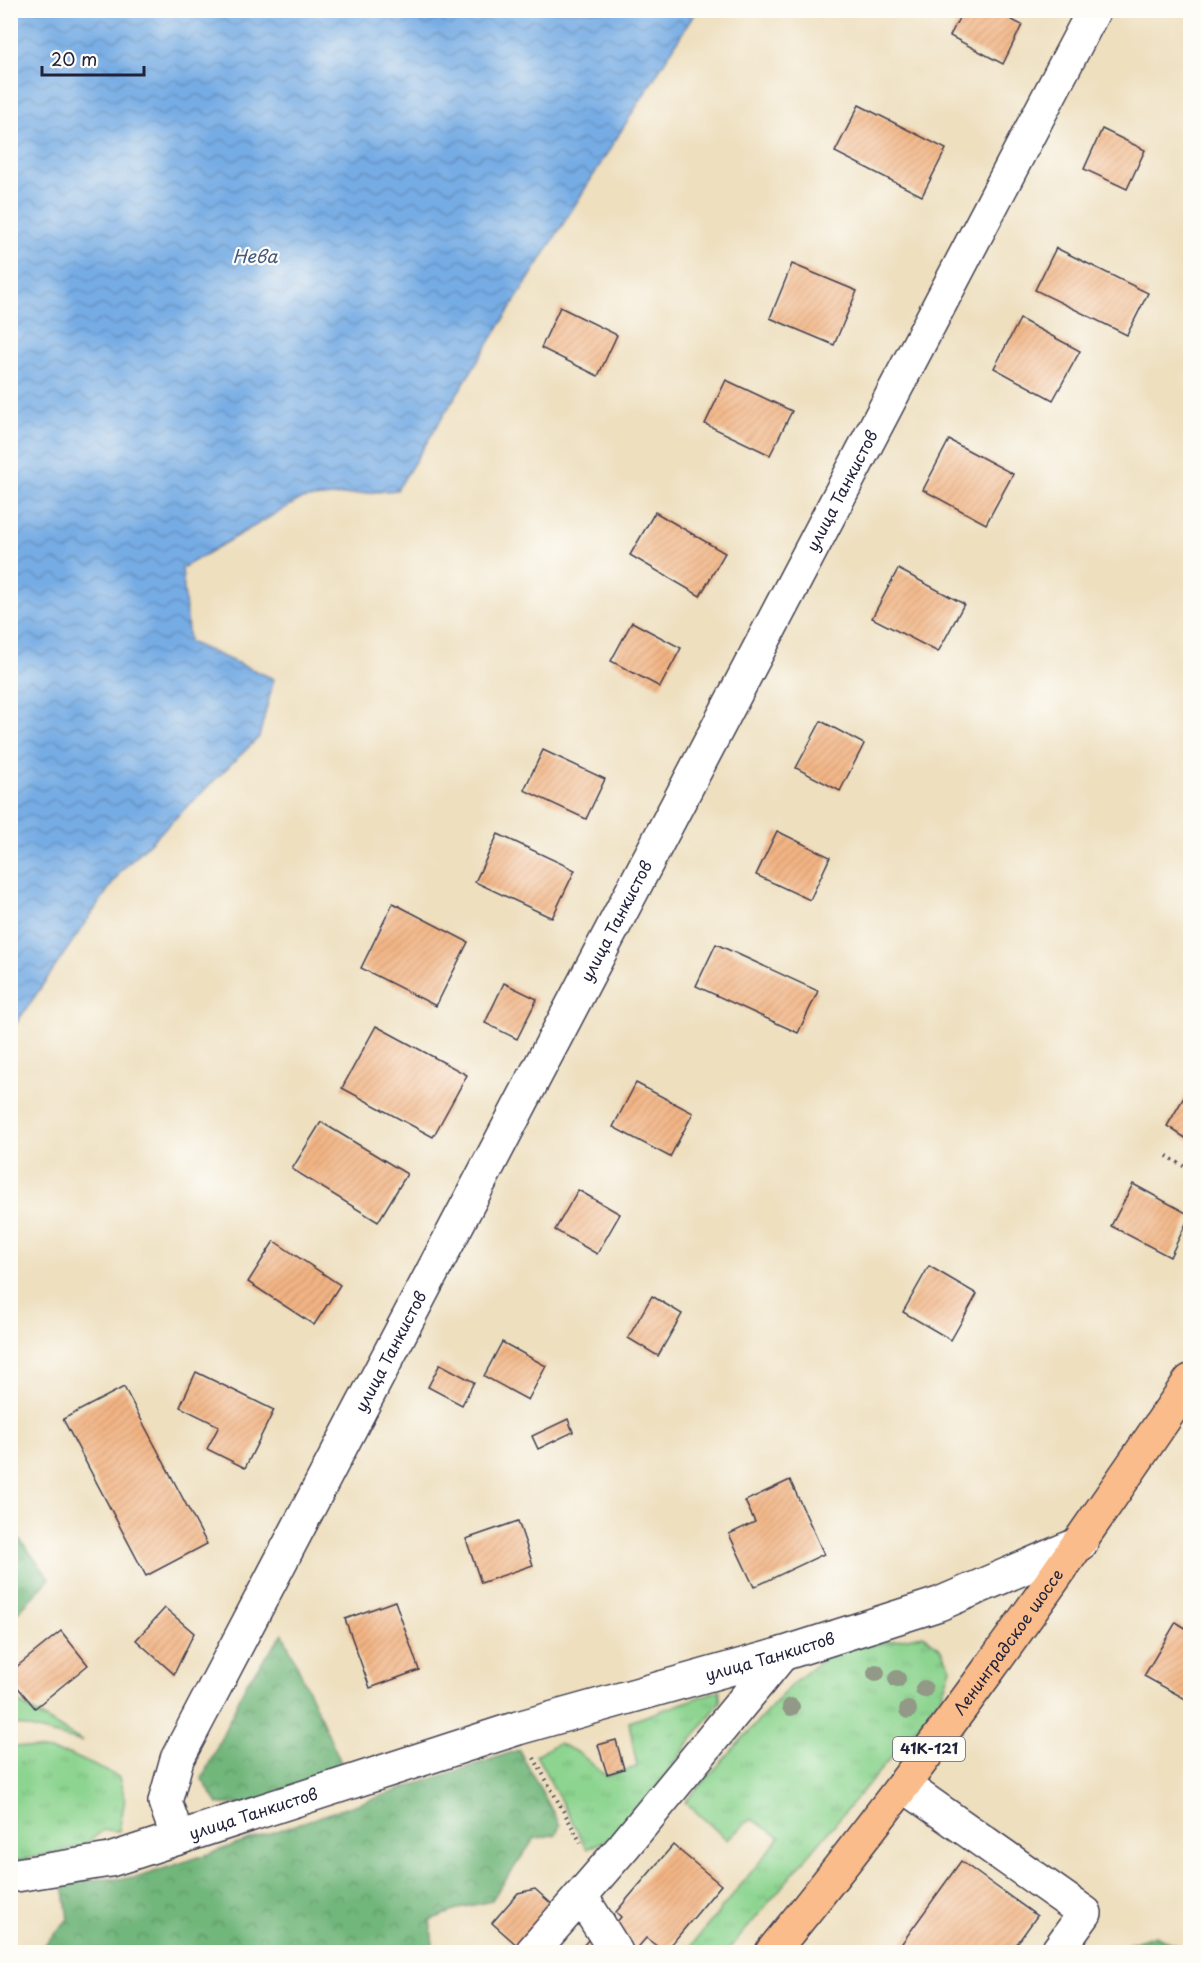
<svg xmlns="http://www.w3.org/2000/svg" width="1201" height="1963" font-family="'Playpen Sans',sans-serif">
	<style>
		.grass { fill: url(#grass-tufts); stroke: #577b65; stroke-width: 1.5 }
		.forest { fill: url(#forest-crowns); stroke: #4a6c5a; stroke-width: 1.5 }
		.water { fill: url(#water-waves); stroke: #4c6790; stroke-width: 1.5 }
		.building { fill: url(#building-hatch) }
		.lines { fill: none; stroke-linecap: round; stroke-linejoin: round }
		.minor-casing { stroke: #413e4f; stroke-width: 36 }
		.major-casing { stroke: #413e4f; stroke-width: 36 }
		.path { stroke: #413e4f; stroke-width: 4; stroke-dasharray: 1.5 4.5; stroke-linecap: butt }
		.minor { stroke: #fff; stroke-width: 33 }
		.major { stroke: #f9bc8a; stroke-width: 33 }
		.tree { fill: #929986 }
		.labels { text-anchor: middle; stroke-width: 4.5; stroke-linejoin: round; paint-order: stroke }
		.shield { fill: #fdfcf7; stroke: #646373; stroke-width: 1.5 }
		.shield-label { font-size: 15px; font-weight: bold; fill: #22223b }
		.street-label { font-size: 16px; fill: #22223b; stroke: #fdfcf7 }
		.water-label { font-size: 18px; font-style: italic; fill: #44597f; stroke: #fdfcf7 }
	</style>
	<defs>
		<pattern id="grass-tufts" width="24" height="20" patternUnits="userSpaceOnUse" patternTransform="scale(1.5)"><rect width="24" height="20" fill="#8cd48f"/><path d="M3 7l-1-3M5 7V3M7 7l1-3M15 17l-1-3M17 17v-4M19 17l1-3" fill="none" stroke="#78b67c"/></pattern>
		<pattern id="forest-crowns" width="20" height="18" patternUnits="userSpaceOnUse" patternTransform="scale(1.5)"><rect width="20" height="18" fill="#71b67a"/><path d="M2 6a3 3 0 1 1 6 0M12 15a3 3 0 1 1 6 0" fill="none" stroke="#5c9465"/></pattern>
		<pattern id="water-waves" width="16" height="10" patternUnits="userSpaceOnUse" patternTransform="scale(1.5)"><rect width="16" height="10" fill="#76ace4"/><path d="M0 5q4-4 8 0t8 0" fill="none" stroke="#608cba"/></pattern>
		<pattern id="building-hatch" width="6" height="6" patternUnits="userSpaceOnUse" patternTransform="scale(1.5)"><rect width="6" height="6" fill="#f2b483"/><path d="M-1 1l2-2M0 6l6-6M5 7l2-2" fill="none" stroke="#cf9a72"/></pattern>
	</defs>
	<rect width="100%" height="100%" fill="#fdfcf7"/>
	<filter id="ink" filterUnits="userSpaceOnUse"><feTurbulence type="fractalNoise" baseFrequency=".0167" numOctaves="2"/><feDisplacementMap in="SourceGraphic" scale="12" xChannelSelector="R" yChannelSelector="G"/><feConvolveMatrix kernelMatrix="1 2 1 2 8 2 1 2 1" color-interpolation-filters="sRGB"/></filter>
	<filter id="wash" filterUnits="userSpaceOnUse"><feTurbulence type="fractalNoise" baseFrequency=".008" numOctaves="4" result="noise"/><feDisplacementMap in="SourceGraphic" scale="24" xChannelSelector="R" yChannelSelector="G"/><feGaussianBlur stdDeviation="1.35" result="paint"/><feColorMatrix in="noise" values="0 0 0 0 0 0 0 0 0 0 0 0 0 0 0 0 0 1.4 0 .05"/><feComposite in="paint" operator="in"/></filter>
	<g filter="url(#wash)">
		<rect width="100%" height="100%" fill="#eedfbf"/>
		<g class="grass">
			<polygon points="923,1635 940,1648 951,1668 943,1692 925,1717 727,1952 686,1952 780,1837 751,1819 727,1840 685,1802 792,1684 832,1652"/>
			<polygon points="720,1690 720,1702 622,1833 587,1849 536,1755 558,1743 579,1753 606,1776 637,1767 629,1722"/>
			<polygon points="11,1698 83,1742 11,1723"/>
			<polygon points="10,1745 69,1754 119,1777 125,1799 119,1831 104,1830 81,1847 11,1862"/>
		</g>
		<g class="forest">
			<polygon points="11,1528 50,1579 11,1619"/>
			<polygon points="283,1634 344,1769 249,1805 218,1804 202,1779 247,1682"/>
			<polygon points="519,1750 560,1825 556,1834 534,1839 491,1901 465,1907 430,1920 434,1952 38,1952 68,1919 63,1883 82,1880 136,1878"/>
			<polygon points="1155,1935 1190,1952 1105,1952"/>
		</g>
		<polygon class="water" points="11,10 696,11 397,490 301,499 182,568 189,642 274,679 259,737 121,871 11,1031"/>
		<g id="blocks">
			<g class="building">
				<polygon points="963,10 993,10 1022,25 1003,64 950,36"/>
				<polygon points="859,105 946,149 922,196 835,152"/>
				<polygon points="1102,129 1145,150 1127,189 1084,169"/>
				<polygon points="1056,248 1148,293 1127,335 1035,290"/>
				<polygon points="792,264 857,291 834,345 770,318"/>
				<polygon points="560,307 617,335 598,376 541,348"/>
				<polygon points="1020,319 1080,351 1053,400 994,368"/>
				<polygon points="726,380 792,411 770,455 705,424"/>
				<polygon points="949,440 1013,474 986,524 923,490"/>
				<polygon points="655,512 725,553 700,596 630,555"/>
				<polygon points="898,569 964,604 938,652 872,618"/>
				<polygon points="632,622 681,648 660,687 611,661"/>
				<polygon points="821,721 864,744 840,791 796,768"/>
				<polygon points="543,750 605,779 586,819 524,790"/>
				<polygon points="777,831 830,857 810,900 756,875"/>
				<polygon points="498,834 575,870 552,918 475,882"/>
				<polygon points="393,903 468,942 436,1006 361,968"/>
				<polygon points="716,944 818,991 798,1033 696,986"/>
				<polygon points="504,983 537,999 517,1039 485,1023"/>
				<polygon points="376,1026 467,1075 433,1137 342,1088"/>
				<polygon points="636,1083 693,1113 670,1157 613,1127"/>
				<polygon points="1190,1087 1190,1141 1167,1126"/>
				<polygon points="321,1122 407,1174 378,1222 292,1169"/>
				<polygon points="1133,1184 1190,1215 1170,1257 1111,1226"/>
				<polygon points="578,1190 620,1214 597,1254 555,1230"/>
				<polygon points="274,1241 340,1285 314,1325 248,1282"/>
				<polygon points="929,1266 977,1294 951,1340 903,1312"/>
				<polygon points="652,1296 682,1314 658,1356 628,1338"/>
				<polygon points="502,1342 546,1366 528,1400 484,1376"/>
				<polygon points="440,1364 474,1382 462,1405 428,1387"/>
				<polygon points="196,1372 274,1410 245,1468 207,1449 219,1426 180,1407"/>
				<polygon points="124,1387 207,1544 146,1576 63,1419"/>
				<polygon points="568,1419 573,1432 538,1449 532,1436"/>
				<polygon points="790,1480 824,1554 754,1587 729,1534 755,1522 745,1501"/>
				<polygon points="518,1521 533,1565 481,1583 466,1539"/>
				<polygon points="395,1601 419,1670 370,1688 345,1619"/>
				<polygon points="165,1608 194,1633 174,1674 136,1640"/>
				<polygon points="1176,1622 1190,1631 1189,1701 1144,1676"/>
				<polygon points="61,1631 88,1665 35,1708 10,1678 10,1672"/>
				<polygon points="616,1740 624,1769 607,1774 598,1745"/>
				<polygon points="673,1845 721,1885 665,1952 646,1938 634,1952 578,1952 599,1927 607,1934 621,1917 616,1912"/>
				<polygon points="961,1861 1037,1916 1011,1952 915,1952 902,1943"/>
				<polygon points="535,1889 555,1907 519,1947 492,1923 518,1893"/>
			</g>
		</g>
	</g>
	<g filter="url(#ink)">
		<use href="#blocks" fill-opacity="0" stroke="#413e4f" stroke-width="1.5"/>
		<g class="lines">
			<defs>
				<g id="minor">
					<polyline points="903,1785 1085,1913 1057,1952"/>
					<path id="s1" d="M178,1838L165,1802L177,1759L1094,10"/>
					<path id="s2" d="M10,1876L110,1860L518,1728L782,1654L939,1604L1081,1543"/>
					<polyline points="581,1896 616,1952"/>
					<polyline points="532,1952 624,1846 782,1654"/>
				</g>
				<g id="major">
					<path id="s3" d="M772,1952C921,1770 1058,1576 1190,1381"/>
				</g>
			</defs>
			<use href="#minor" class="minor-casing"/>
			<use href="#major" class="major-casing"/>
			<g class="path">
				<polyline points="1167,1156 1190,1170"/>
				<polyline points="534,1758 581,1843"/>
			</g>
			<use href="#minor" class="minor"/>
			<use href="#major" class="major"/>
		</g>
		<g class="tree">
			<circle cx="876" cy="1673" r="9"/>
			<circle cx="897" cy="1679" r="9"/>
			<circle cx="924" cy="1689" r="9"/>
			<circle cx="791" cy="1707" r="9"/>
			<circle cx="908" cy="1710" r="9"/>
		</g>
	</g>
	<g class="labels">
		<rect class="shield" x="893" y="1737" width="72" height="24" rx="4.5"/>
		<g class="shield-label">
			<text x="929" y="1754">41К-121</text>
		</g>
		<g class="street-label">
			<text dy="6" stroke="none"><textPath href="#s1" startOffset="1515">улица Танкистов</textPath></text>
			<text dy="6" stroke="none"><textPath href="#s1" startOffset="1029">улица Танкистов</textPath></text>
			<text dy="6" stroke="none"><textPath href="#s1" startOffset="543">улица Танкистов</textPath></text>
			<text dy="6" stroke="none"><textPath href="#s3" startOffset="390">Ленинградское шоссе</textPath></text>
			<text dy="6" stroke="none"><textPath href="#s2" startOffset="792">улица Танкистов</textPath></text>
			<text dy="6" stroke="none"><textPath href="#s2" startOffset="252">улица Танкистов</textPath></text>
		</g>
		<g class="water-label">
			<text x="255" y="263">Нева</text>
		</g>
	</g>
	<rect width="1201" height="1963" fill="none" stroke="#fdfcf7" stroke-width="36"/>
	<path d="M42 66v9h102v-9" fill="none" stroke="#22223b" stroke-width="3"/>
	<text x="51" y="66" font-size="18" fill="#22223b" stroke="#fdfcf7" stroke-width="4.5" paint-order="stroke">20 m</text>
</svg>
